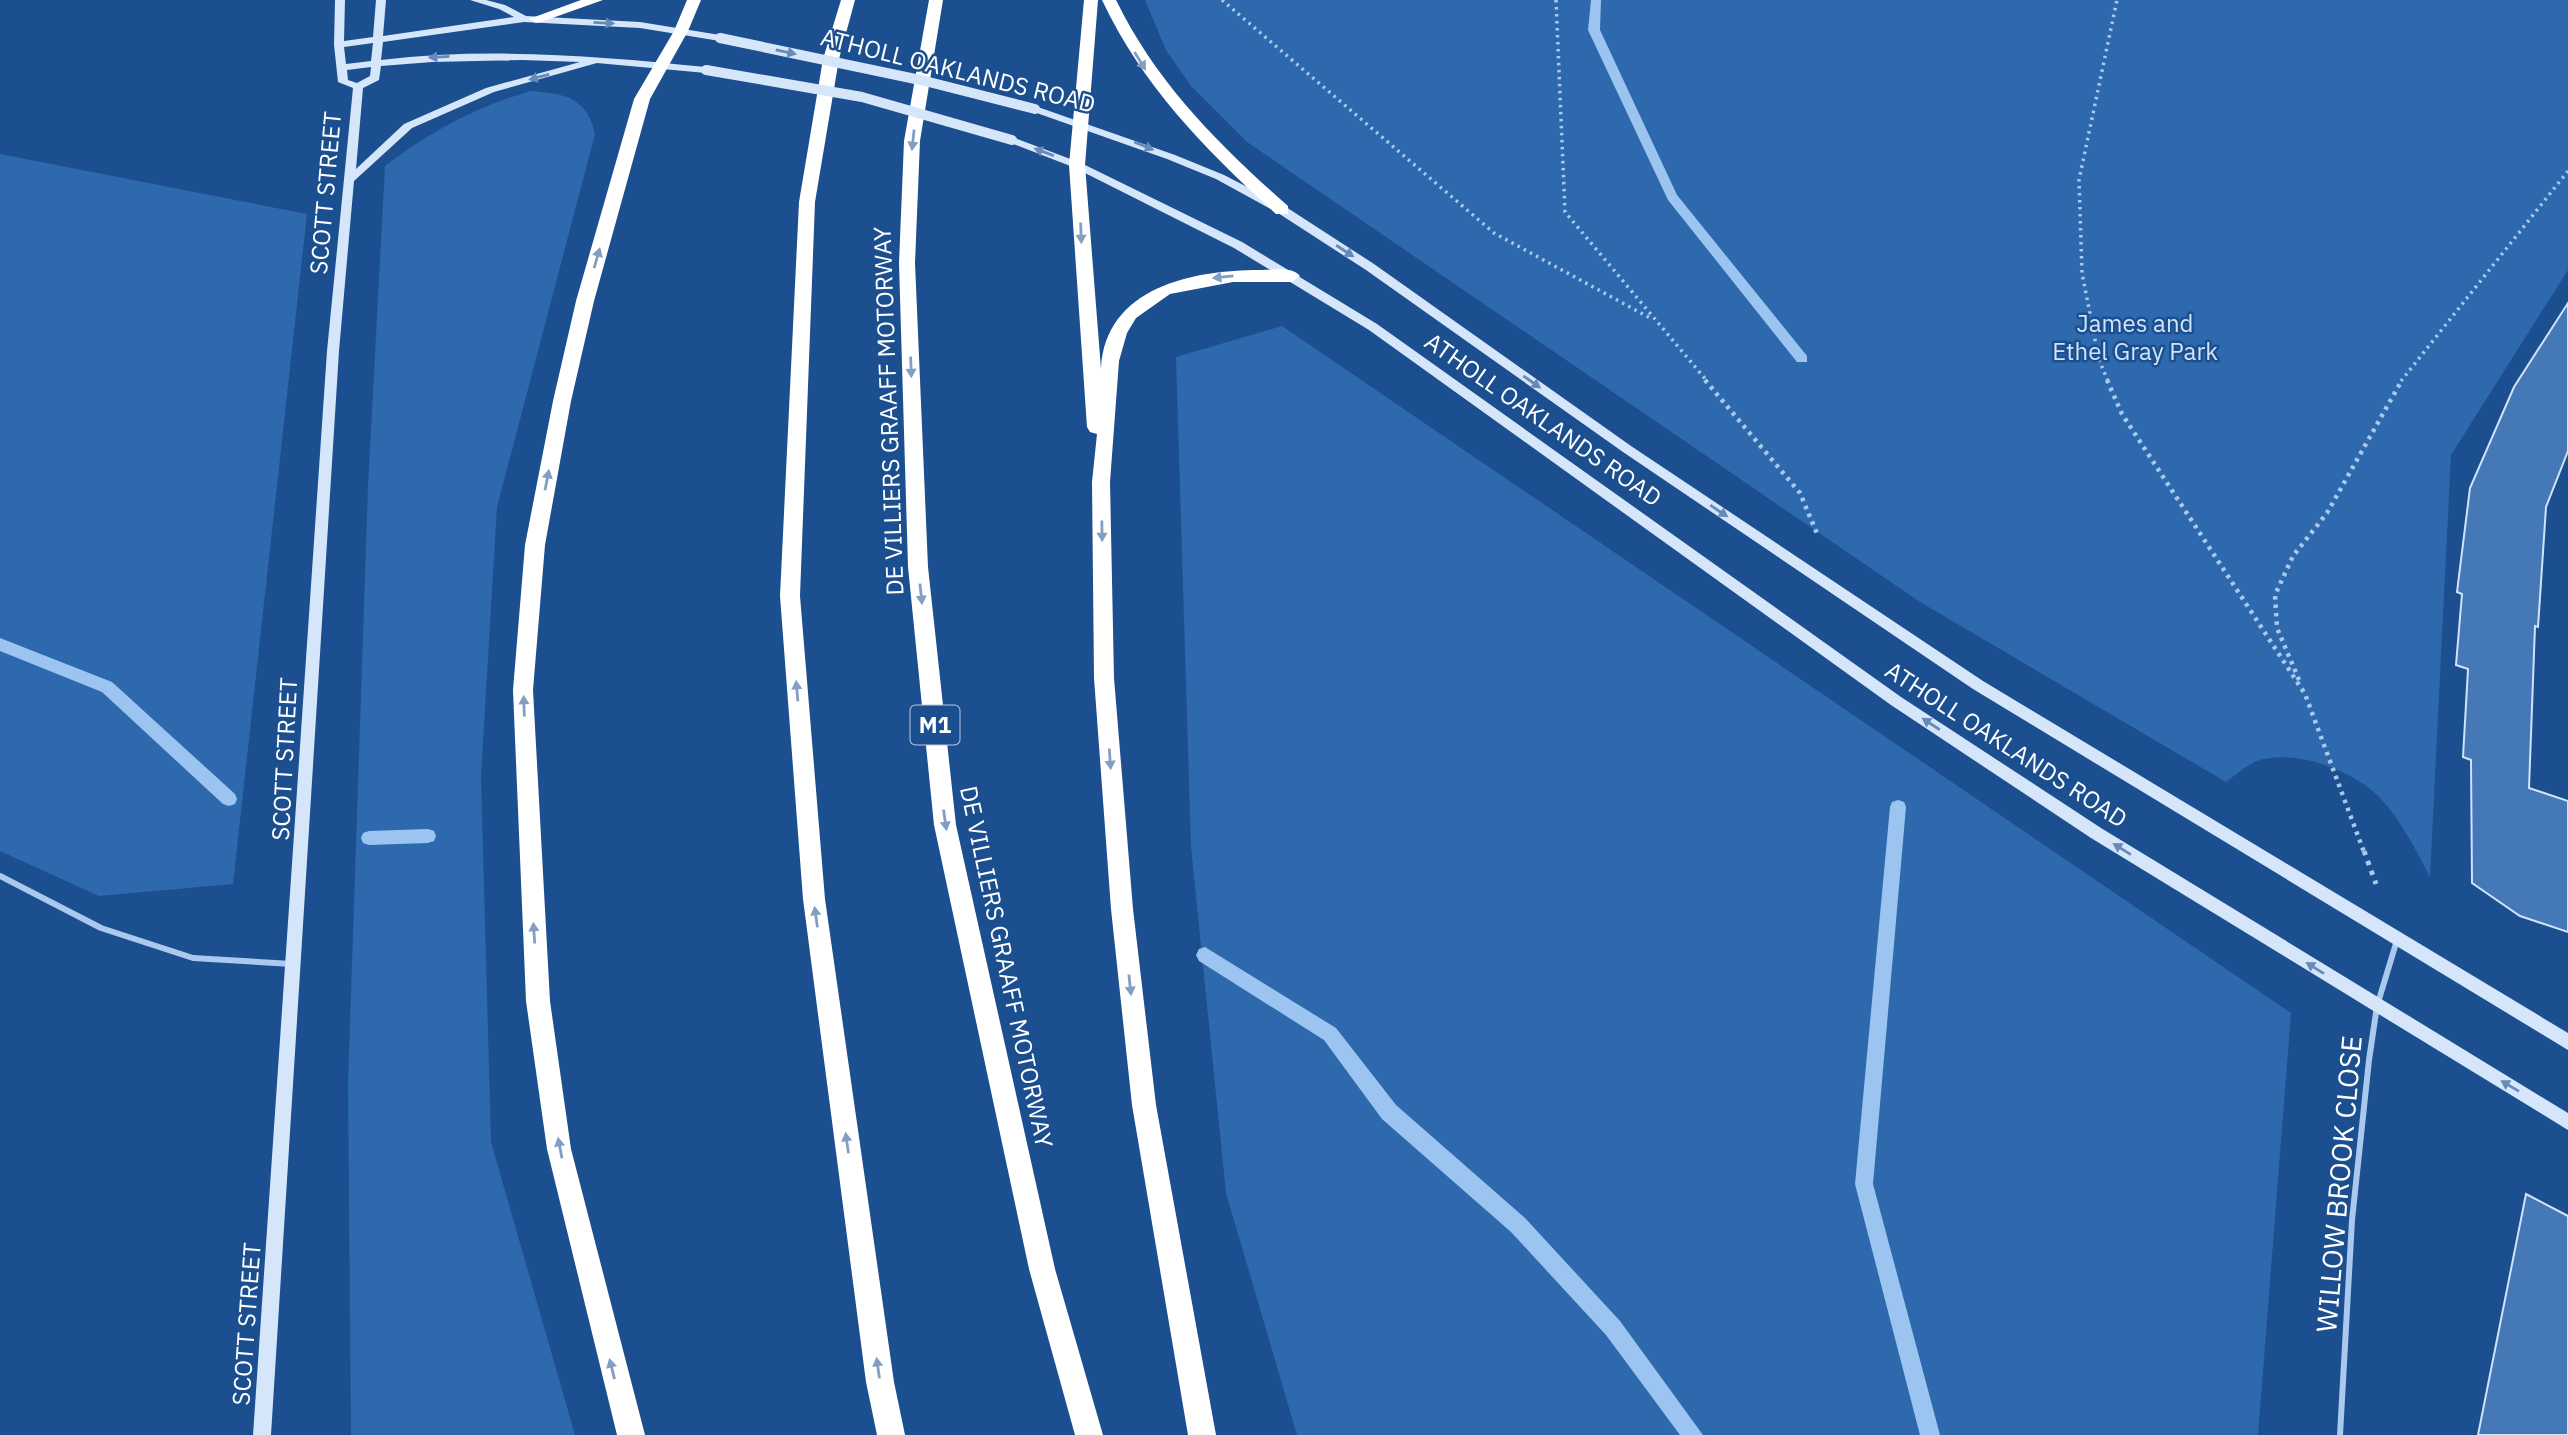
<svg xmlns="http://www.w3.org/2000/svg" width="2568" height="1435" font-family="'IBM Plex Sans',sans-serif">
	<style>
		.green { fill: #2e69ad }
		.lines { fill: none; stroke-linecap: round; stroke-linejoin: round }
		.stream { fill: #9cc4f0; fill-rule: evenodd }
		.building { fill: #4478b7; stroke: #cfe3fa; stroke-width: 2 }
		.path-far2 { stroke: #a9c9ee; stroke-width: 3.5; stroke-dasharray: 2.5 4.5; stroke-linecap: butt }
		.path-far1 { stroke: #a9c9ee; stroke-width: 4.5; stroke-dasharray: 3.5 5; stroke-linecap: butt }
		.path { stroke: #a9c9ee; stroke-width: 5; stroke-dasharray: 4.5 6; stroke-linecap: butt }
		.lane { stroke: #a9c9ee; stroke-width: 6 }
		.secondary { fill: #d6e6fa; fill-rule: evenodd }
		.highway { fill: #fff; fill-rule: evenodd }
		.secondary-bridge { stroke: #d6e6fa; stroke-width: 10 }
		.oneway { fill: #668bba }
		.oneway2 { fill: #829ec1 }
		.labels { text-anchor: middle; stroke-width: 5; stroke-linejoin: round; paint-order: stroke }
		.shield { fill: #1b4f8f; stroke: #bbcadd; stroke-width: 2 }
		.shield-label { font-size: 23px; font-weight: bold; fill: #fff }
		.street-label { font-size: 24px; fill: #fff; stroke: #1b4f8f }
		.park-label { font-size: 24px; fill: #cfe3fa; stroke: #1b4f8f }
		.near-street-label { font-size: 28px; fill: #fff; stroke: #1b4f8f }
	</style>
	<rect width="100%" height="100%" fill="#1b4f8f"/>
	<g class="green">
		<path d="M1145,0H2568V270L2451,455L2430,877C2416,850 2402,822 2381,799C2355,771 2295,748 2257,761C2245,766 2236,775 2226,782L1920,602L1247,142L1191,86L1166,50Z"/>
		<path d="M531,91C565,94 587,97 595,134L497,507L481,776L491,1142L575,1435H351L348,1083L368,486L385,166C429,132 477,106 531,91Z"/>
		<polygon points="0,154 307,214 233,884 99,896 0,851"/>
		<polygon points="1282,326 2291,1013 2258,1435 1297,1435 1226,1193 1191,847 1176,357"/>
	</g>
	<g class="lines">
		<g class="stream">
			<polygon points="1591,0 1601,0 1600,30 1677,195 1807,356 1807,362 1797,362 1668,200 1588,30"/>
			<polygon points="0,638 112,682 235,794 237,799 235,804 229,806 223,804 102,692 0,651"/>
			<polygon points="1898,800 1904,802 1906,807 1873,1184 1940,1435 1920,1435 1855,1184 1890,807 1892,802"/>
			<polygon points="428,829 434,831 436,836 434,841 428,843 369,845 363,843 361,838 363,833 369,831"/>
			<polygon points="1205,947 1336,1028 1396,1105 1525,1218 1620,1321 1703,1435 1680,1435 1606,1335 1511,1232 1382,1119 1324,1040 1199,961 1196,955 1199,949"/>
		</g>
	</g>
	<g class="building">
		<polygon points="2568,303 2568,451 2546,507 2538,627 2535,626 2529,788 2568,801 2568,932 2520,916 2472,883 2471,760 2463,757 2468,669 2456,665 2462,594 2457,592 2470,488 2514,387"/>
		<polygon points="2526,1194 2568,1216 2568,1435 2478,1435"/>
	</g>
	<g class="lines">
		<g class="path-far2">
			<polyline points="1222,0 1494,233 1652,319"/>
			<polyline points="1556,0 1565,212 1707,381"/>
			<polyline points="2108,381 2099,360 2082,273 2079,180 2117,0"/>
			<polyline points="2401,381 2568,171"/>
		</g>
		<g class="path-far1">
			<polyline points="1705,380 1800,493 1818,536"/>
			<polyline points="2107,380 2122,414 2305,694 2364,852"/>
			<polyline points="2299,680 2277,628 2275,595 2293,556 2327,513 2402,380"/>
		</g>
		<polyline class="path" points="2364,851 2376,884"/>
		<g class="lane">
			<polyline points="0,876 101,928 193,958 292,964"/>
			<polyline points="2340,1435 2352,1220 2369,1060 2377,1006 2397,940"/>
		</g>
		<g class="secondary">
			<path d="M335,0H345L344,41L373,37L376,0H386L383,36L514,17L499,9L470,0H486L505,5L526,16L640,22L720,35L725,38L720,41L640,28L524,22L383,42L381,60C489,47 599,56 706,67L711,70L706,73L597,63L494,92L412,128L354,181L339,351L271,1435H253L327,351L353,88L338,82L334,45ZM373,43L371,61L346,64L344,47ZM523,60L580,62L486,88L404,124L356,169L363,88L379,80L381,66L432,62ZM371,67L370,76L357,83L348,80L347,70Z"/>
			<polygon points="1035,106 1175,155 1224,175 1286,207 1374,264 1631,446 1983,681 2568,1033 2568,1050 1973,689 1623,452 1366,270 1278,213 1216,179 1167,159 1031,111 1030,109"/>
			<polygon points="1012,137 1081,163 1242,242 1377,324 1901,697 2101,828 2568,1113 2568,1130 2091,838 1891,705 1369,330 1234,248 1073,167 1008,142 1007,140"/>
		</g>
		<g class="highway">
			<polygon points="581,0 603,0 541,22 536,23 529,19"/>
			<polygon points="687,0 701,0 688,31 650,99 594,301 571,401 545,545 533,690 550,1001 571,1149 645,1435 617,1435 547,1149 526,1001 513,690 525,545 553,401 576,301 634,99 674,31"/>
			<polygon points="841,0 855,0 839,59 815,202 800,596 825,899 894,1382 905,1435 877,1435 866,1382 803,899 780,596 799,202 823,59"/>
			<polygon points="929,0 943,0 920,141 915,263 928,567 956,825 1055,1269 1103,1435 1075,1435 1029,1269 934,825 908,567 899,263 904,141"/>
			<path d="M1084,0H1098L1085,165L1101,369C1105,287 1193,270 1260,270C1272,270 1293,266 1300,276L1292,282H1233L1170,294L1136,318L1127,333L1119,361L1110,482L1114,678L1133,909L1156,1105L1216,1435H1188L1132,1105L1111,909L1094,678L1092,482L1097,434L1090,432L1087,427L1069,165Z"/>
			<path d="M1102,0H1116C1157,84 1219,145 1288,206V214H1276C1206,150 1143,87 1102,0Z"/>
		</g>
		<g class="secondary-bridge">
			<polyline points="720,38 925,81 1035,109"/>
			<polyline points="706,70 862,97 1012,140"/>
		</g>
	</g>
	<defs><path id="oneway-solid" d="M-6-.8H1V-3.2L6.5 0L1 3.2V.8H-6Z" transform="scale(1.75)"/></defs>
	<g class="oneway">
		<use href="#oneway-solid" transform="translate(604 23) rotate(3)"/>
		<use href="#oneway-solid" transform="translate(786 52) rotate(12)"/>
		<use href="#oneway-solid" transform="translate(439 57) rotate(177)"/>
		<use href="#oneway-solid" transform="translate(539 77) rotate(165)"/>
		<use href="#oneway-solid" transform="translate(1144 146) rotate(22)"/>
		<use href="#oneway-solid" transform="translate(1044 152) rotate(-159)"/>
		<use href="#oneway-solid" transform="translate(1345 251) rotate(33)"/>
		<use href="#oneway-solid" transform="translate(1532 382) rotate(35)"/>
		<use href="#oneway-solid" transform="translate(1719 511) rotate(34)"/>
		<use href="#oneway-solid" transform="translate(1931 724) rotate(-147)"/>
		<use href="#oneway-solid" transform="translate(2122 849) rotate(-148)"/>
		<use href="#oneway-solid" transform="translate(2315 968) rotate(-148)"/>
		<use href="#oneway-solid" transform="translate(2510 1086) rotate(-149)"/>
	</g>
	<g class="oneway2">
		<use href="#oneway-solid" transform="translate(1140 61) rotate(58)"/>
		<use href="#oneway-solid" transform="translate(913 140) rotate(96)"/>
		<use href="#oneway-solid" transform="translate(1081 233) rotate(88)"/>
		<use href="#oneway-solid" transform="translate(597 258) rotate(-74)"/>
		<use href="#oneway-solid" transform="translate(1223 277) rotate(174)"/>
		<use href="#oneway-solid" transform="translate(911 367) rotate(88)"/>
		<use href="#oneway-solid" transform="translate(547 480) rotate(-79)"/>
		<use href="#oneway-solid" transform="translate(1102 531) rotate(89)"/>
		<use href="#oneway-solid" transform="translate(921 594) rotate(84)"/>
		<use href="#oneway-solid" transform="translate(797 691) rotate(-95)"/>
		<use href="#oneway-solid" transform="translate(524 706) rotate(-92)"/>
		<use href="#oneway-solid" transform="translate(1110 759) rotate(86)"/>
		<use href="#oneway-solid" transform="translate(945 820) rotate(82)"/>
		<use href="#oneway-solid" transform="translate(816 917) rotate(-98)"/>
		<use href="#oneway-solid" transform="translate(534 933) rotate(-94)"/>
		<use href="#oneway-solid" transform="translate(1130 985) rotate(84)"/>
		<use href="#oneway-solid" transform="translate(847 1143) rotate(-98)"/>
		<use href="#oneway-solid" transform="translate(560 1148) rotate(-101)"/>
		<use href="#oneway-solid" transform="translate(878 1368) rotate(-98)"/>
		<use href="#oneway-solid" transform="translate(612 1369) rotate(-104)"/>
	</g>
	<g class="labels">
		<rect class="shield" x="910.5" y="705.5" width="49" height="39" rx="5"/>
		<g class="shield-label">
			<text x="935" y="733">M1</text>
		</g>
		<g class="street-label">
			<text transform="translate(958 71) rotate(14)" y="8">ATHOLL OAKLANDS ROAD</text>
			<text transform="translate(326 193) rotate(-85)" y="8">SCOTT STREET</text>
			<text transform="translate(889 411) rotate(-92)" y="8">DE VILLIERS GRAAFF MOTORWAY</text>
			<text transform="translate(1543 420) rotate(35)" y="8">ATHOLL OAKLANDS ROAD</text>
			<text transform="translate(2006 745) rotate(33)" y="8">ATHOLL OAKLANDS ROAD</text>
			<text transform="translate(285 759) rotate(-87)" y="8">SCOTT STREET</text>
			<text transform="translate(1006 967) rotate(78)" y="8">DE VILLIERS GRAAFF MOTORWAY</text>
			<text transform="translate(247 1324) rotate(-86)" y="8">SCOTT STREET</text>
		</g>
		<g class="park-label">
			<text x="2135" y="332">James and<tspan x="2135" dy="28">Ethel Gray Park</tspan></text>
		</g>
		<g class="near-street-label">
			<text transform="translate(2339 1184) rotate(-85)" y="10">WILLOW BROOK CLOSE</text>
		</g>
	</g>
</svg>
